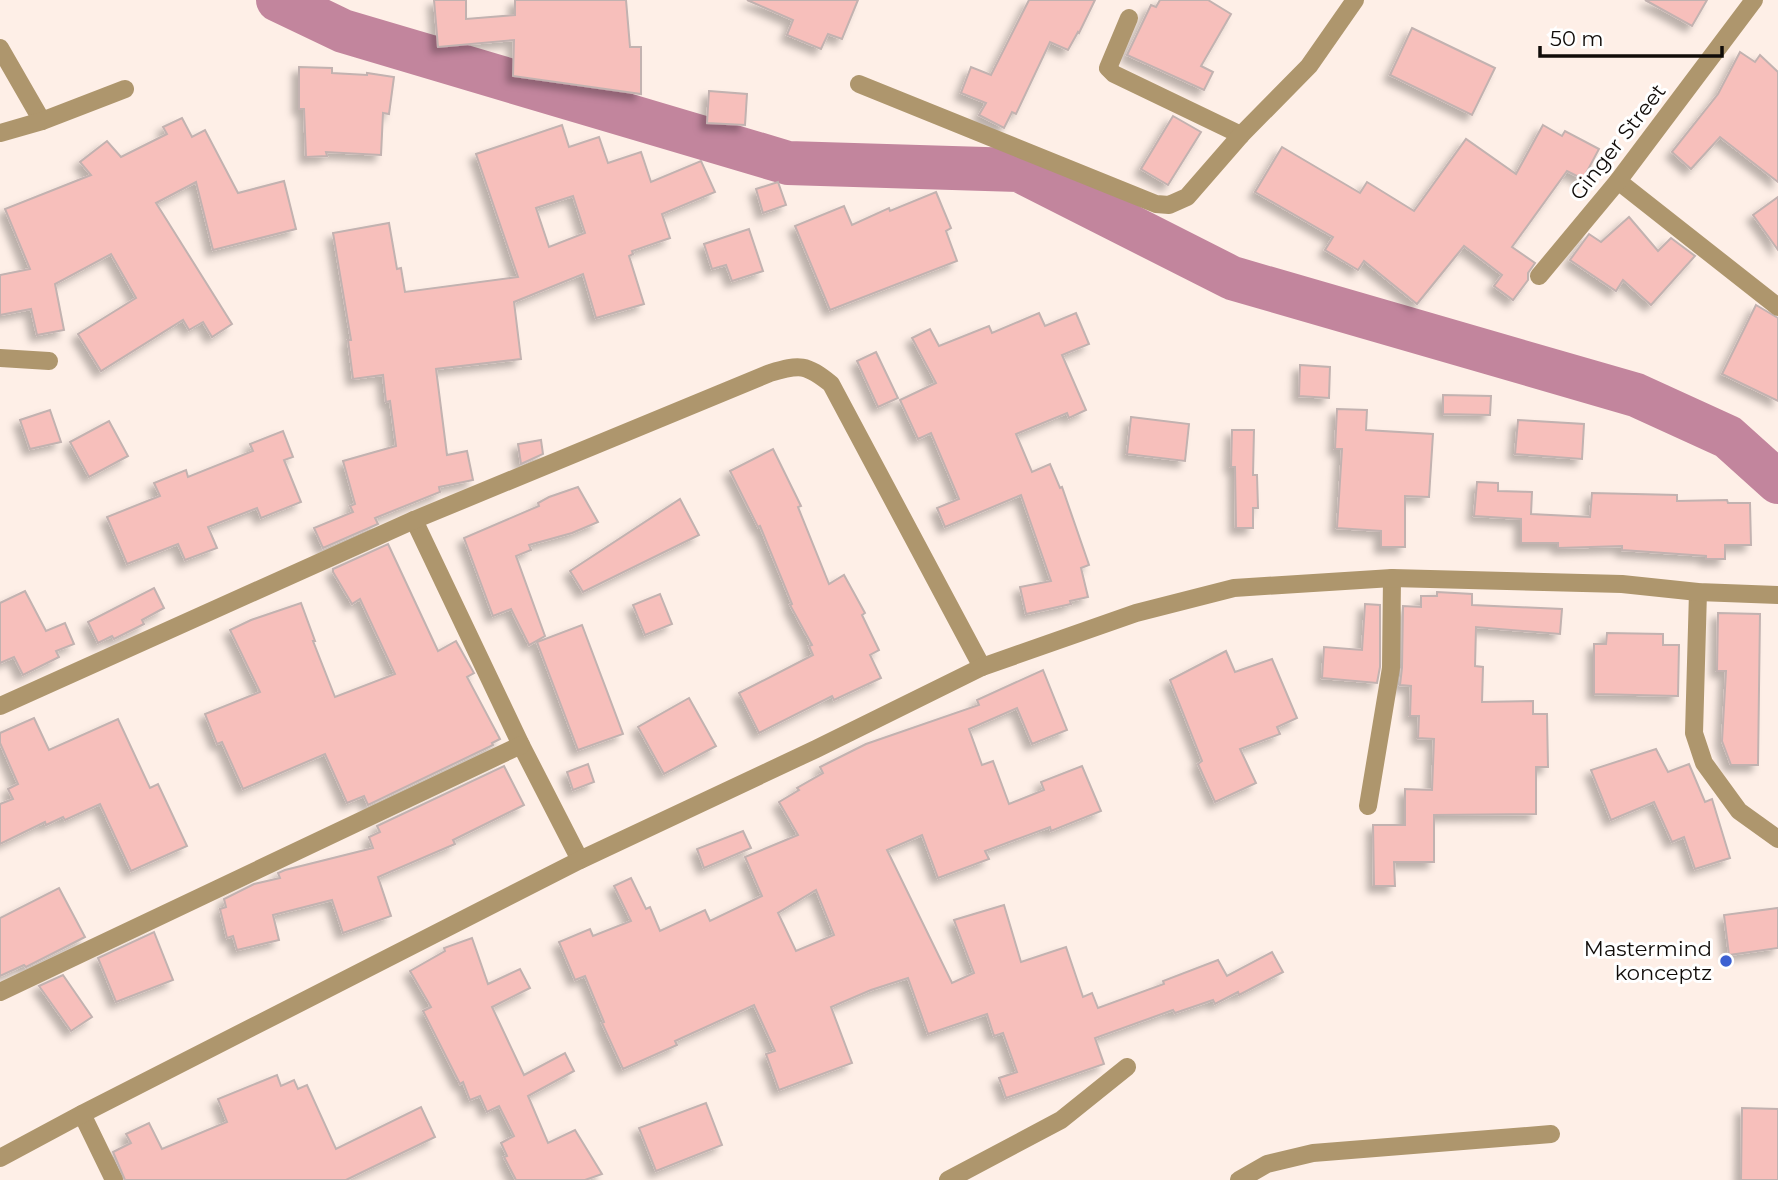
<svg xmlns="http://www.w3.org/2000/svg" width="1778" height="1180" font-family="Montserrat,sans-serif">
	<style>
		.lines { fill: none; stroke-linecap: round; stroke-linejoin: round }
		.river { stroke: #c2859d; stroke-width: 44 }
		.building { fill: #f7bfbb; stroke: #c2b2b0; stroke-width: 2; fill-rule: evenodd; filter: url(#shadow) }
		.minor { stroke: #ae966d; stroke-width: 18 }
		.poi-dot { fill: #3c60d1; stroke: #fff; stroke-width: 2.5 }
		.labels { text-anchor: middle; stroke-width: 6; stroke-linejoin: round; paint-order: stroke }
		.street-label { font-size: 21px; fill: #110c09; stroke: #fff }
		.poi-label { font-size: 21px; fill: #110c09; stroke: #fff; text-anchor: end }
	</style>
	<defs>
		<filter id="shadow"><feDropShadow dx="-6" dy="6" stdDeviation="3.5" flood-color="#0004"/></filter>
	</defs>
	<rect width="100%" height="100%" fill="#feefe7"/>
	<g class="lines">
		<polyline class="river" points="278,0 343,31 788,163 1019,170 1232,278 1636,395 1728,437 1778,482"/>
	</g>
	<g class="building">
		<polygon points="434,0 466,0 466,19 515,15 515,0 626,0 630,47 641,47 641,94 513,76 514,40 438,47"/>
		<polygon points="747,0 858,0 842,39 828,34 821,49 787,35 793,20"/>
		<polygon points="1029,0 1095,0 1079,33 1078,32 1068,50 1050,42 1016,114 1012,112 1004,128 979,115 986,103 961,93 971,67 991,75"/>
		<polygon points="1160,0 1208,0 1231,14 1201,66 1213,72 1204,90 1127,55 1151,5 1156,7"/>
		<polygon points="1645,0 1707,0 1692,26"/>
		<polygon points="1412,28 1495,68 1472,115 1390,75"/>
		<polygon points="1740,52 1755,62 1760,55 1778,72 1778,182 1720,137 1691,169 1672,152 1718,94"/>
		<polygon points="299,67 332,68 332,73 367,75 367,73 394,77 389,114 383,113 381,155 326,152 327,156 306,157 304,109 299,109"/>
		<polygon points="709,91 747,94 745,125 707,123"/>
		<polygon points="1173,116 1201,132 1168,185 1141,169"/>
		<polygon points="182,118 192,137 205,130 238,193 284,181 296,229 213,250 196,182 156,203 232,324 212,337 203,322 189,330 183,320 101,371 78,334 136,298 111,254 55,284 64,330 37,335 31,309 0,315 0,275 30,269 5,209 91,175 80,162 107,141 121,157 167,134 163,127"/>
		<path d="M562,125L569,147L599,137L608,163L641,152L651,182L701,161L715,192L662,214L670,238L632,251L633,254L629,256L644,304L596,318L583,274L514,302L521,359L436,369L447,455L467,451L473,480L439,487L440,492L375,518L378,524L323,548L314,528L353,512L350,506L355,504L343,461L396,446L390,401L386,402L383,375L353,379L348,340H351L333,233L389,223L397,269L401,268L405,292L518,277L476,154ZM573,196L585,233L549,247L536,208Z"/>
		<polygon points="1543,125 1562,136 1565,131 1599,149 1583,179 1567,171 1512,247 1535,263 1528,273 1528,280 1513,300 1494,286 1502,275 1464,246 1417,304 1364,261 1358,270 1325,250 1333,237 1255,192 1282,147 1360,193 1367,182 1414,211 1466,139 1516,174"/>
		<polygon points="778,182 786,205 763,213 756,189"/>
		<polygon points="936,192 951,228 946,231 957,261 830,310 795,226 844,206 852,225 889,208 890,211"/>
		<polygon points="1778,197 1778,250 1753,215"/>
		<polygon points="1629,217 1658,251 1671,238 1695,256 1651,305 1623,280 1616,291 1570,260 1589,234 1601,242"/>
		<polygon points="749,229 763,271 732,281 726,265 712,269 704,244"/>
		<polygon points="1756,305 1778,318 1778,401 1722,374"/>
		<polygon points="1039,313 1045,326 1076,313 1089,344 1062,355 1086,410 1069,418 1067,413 1016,434 1032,472 1050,464 1060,488 1062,487 1089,565 1081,568 1088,597 1070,601 1071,604 1026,614 1020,587 1051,581 1021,495 945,527 937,508 959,499 931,433 918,439 900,400 936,383 912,338 930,329 939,346 989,326 992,333"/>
		<polygon points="876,352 898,398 878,407 857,361"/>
		<polygon points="1300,365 1330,367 1329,398 1299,396"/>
		<polygon points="1443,395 1491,396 1490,415 1443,414"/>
		<polygon points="1337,409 1367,410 1366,430 1433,434 1429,497 1405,496 1405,547 1381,547 1381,531 1337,528 1342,449 1335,449"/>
		<polygon points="50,410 61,442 30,449 20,420"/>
		<polygon points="1131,417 1189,424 1185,461 1127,454"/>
		<polygon points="1518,420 1584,424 1582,459 1515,454"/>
		<polygon points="109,421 128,456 89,477 70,442"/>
		<polygon points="1232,430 1254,430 1253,475 1257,475 1258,508 1253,508 1253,528 1236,528 1235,467 1231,467"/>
		<polygon points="283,431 293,457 284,460 301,502 261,518 257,508 208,527 217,548 185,560 178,544 127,564 107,517 160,496 154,483 186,470 188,477 253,451 250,444"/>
		<polygon points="541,440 543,454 521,464 518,444"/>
		<polygon points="773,449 801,506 798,507 829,584 844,575 865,613 862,615 879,650 870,655 881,678 834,700 832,696 759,733 739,693 813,655 809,646 812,645 790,605 792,604 760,526 758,527 730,471"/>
		<polygon points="1477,482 1498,483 1498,491 1532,492 1531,514 1590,517 1592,493 1677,495 1677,501 1727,500 1728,503 1750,503 1751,545 1725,545 1725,559 1706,559 1706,556 1622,550 1622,546 1558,548 1558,543 1521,543 1521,519 1474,516"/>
		<polygon points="578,487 598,522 572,533 529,545 531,550 516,556 545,636 529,645 511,609 493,616 464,538 539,506 538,503 549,497"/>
		<polygon points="680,499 699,535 583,592 570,571"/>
		<polygon points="388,544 438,651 456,641 474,673 467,677 500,739 492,743 493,745 368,805 364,796 347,803 325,754 243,789 222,742 217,744 205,714 260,692 230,630 251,620 301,603 315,641 313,641 335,697 395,674 360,599 352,604 333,572 333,569"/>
		<polygon points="154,588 164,608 142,620 144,624 114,639 112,636 98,643 88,622"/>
		<polygon points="25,591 46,631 65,623 74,644 56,651 59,657 23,675 14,657 0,663 0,603"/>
		<polygon points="1437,592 1472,594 1472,605 1562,609 1560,634 1476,627 1475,666 1483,667 1482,702 1533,701 1533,714 1547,714 1548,767 1536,767 1536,814 1434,815 1434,862 1394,862 1395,886 1374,886 1373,825 1405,825 1405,789 1432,790 1434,739 1418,738 1419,716 1410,716 1411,686 1400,685 1402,668 1403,606 1421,607 1421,596 1437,596"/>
		<polygon points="660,594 672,624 645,635 633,605"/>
		<polygon points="1365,604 1380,605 1380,667 1377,683 1322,678 1324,647 1362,650"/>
		<polygon points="1718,613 1760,614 1758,765 1731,765 1722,741 1726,671 1717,671"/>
		<polygon points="582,625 623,734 578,750 537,642"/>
		<polygon points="1607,633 1663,634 1663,645 1679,645 1678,696 1594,694 1594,644 1606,644"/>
		<polygon points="1226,651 1235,672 1272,659 1297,718 1277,727 1280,734 1240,749 1256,783 1215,802 1198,764 1202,761 1170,680"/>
		<path d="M1043,670L1067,730L1032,744L1017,708L969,729L982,765L993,761L1009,804L1044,790L1041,782L1082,766L1101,811L1051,831L1050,827L985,851L989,859L938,878L922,835L887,850L952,983L974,973L954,920L1004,905L1021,962L1066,947L1083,997L1092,993L1098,1008L1164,984L1163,981L1218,960L1227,976L1272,952L1283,972L1239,995L1238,992L1215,1004L1213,1000L1175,1013L1173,1010L1095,1038L1104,1064L1006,1098L999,1078L1017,1072L1003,1033L994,1036L987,1014L928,1034L908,978L871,990L831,1007L852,1063L779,1090L766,1054L775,1051L754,1005L675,1041L677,1045L623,1069L602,1023L604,1022L585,976L575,980L559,942L590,929L593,936L631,921L614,886L631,878L646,909L650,907L660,931L705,910L710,921L762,896L745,857L798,835L779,802L799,790L797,788L823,773L820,767L866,744L979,705L977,700ZM816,890L834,935L796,951L778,913Z"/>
		<polygon points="689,698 716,746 664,774 638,727"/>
		<polygon points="34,718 49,750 118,719 150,788 158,784 187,846 131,871 100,804 65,820 63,817 46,825 45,822 0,844 0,804 13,799 8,789 18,784 0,743 0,733"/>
		<polygon points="1656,749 1668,772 1689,764 1705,802 1712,799 1730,858 1695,869 1684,837 1672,842 1654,802 1611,820 1591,770"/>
		<polygon points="588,764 594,782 573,790 567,772"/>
		<polygon points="504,766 524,805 453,840 455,844 378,877 391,916 343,933 332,900 273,915 279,940 237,950 233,936 227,938 220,909 226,907 224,899 254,884 280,878 278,873 285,870 373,848 369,837 380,832 377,826"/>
		<polygon points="743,831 751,848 704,868 697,849"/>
		<polygon points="59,888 85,937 26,967 24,965 0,976 0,918"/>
		<polygon points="1778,908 1778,948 1729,955 1724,915"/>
		<polygon points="154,932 173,980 116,1002 98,958"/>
		<polygon points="472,938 488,984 520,969 530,988 492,1007 524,1075 565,1053 574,1071 528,1096 548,1143 575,1130 602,1174 585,1180 516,1180 504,1157 507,1156 501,1143 514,1136 499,1106 487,1112 480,1096 470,1100 463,1082 460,1084 423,1011 431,1007 410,971 445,951 444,948"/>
		<polygon points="63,975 92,1017 71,1031 39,986"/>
		<polygon points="277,1075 281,1086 294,1080 298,1089 307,1085 336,1149 421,1107 435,1137 346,1180 125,1180 113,1152 131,1143 126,1134 149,1123 162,1149 227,1122 218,1099"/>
		<polygon points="706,1103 722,1145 656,1171 639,1128"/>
		<polygon points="1742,1108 1778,1109 1778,1180 1741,1180"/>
	</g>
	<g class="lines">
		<g class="minor">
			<polyline points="1129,18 1108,68 1114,74 1241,135"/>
			<polyline points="0,48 42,121"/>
			<polyline points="859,84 1156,204 1169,205 1187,197 1241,135 1309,66 1355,0"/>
			<polyline points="0,133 42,121 125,89"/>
			<polyline points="1618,181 1778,307"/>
			<polyline points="1539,276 1618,181 1754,0"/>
			<polyline points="0,358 49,361"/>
			<polyline points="414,520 521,745 580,860"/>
			<polyline points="1698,592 1694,733 1704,763 1739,811 1778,839"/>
			<path d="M0,706L414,520L770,373C800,364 806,364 831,384L982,667"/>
			<polyline points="1368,806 1391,668 1392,578"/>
			<polyline points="0,992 521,745"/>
			<polyline points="82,1114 114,1180"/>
			<polyline points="0,1158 82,1114 580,860 816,749 982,667 1136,613 1234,588 1392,578 1622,584 1698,592 1778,595"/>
			<polyline points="948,1180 1061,1120 1127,1067"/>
			<polyline points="1239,1180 1267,1164 1313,1153 1551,1134"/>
		</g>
	</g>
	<circle class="poi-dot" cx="1726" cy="961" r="7"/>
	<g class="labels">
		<g class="street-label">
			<text transform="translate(1618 142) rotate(-52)" y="7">Ginger Street</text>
		</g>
		<g class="poi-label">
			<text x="1712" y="956">Mastermind<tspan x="1712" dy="24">konceptz</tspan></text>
		</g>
	</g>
	<path d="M1540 46v10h182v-10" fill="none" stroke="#110c09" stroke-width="3.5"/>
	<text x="1550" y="46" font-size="21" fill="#110c09" stroke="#ffffff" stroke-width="5" paint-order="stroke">50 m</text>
</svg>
